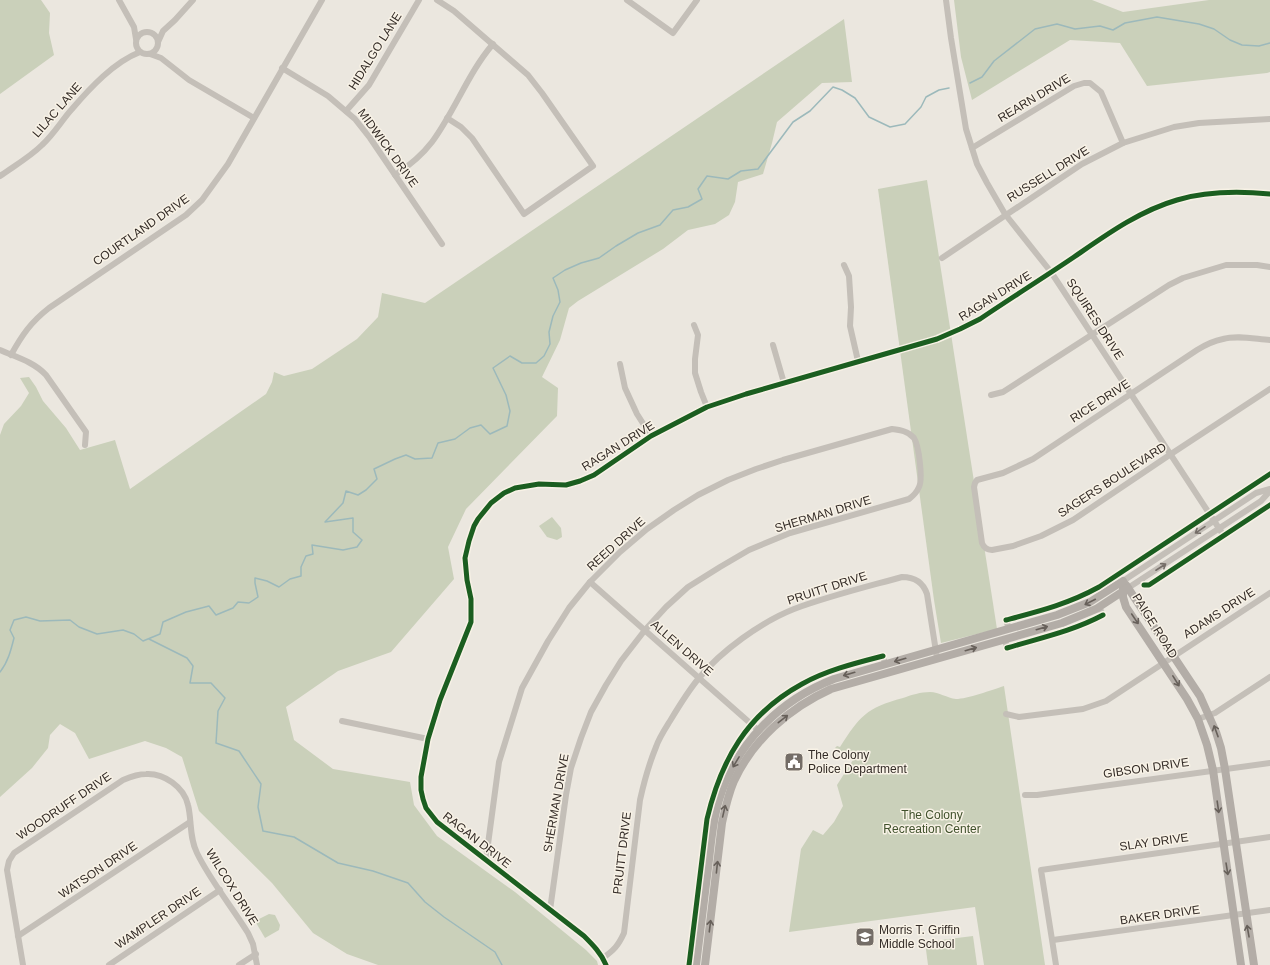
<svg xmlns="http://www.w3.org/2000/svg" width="1270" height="965" font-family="Helvetica,sans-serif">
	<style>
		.green { fill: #cad0ba }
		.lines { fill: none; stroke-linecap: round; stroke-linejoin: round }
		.stream { stroke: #9cb9bb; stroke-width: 1.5 }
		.minor { stroke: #c4bfb8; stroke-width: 6 }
		.major { stroke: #b3ada7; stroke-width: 8 }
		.cycleway-casing { stroke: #f8f2e6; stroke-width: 8 }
		.cycleway { stroke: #1b5e20; stroke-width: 5 }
		.oneway { stroke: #756e68 }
		.oneway2 { stroke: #67605a }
		.labels { text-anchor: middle; stroke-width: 3; stroke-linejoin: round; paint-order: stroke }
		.street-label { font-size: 12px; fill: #342c27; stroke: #f8f2e6 }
		.poi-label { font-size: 12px; fill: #342c27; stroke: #f8f2e6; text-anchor: start }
		.park-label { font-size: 12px; fill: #40512c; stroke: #f8f2e6 }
	</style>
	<rect width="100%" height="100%" fill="#ebe7df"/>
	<g class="green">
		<polygon points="0,0 41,0 50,13 49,33 54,55 0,94"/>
		<polygon points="954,0 1092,0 1123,12 1209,0 1270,0 1270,72 1267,73 1147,86 1120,43 1070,40 972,100 961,57"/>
		<polygon points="844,19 852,82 822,83 777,122 772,143 763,174 738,182 735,202 729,215 715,224 688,230 663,249 578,301 569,308 560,340 542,377 558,388 557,416 466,509 448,547 454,579 391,652 338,671 286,707 294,740 333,769 410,782 414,805 437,836 515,892 586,950 597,961 598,965 378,965 347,954 313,933 272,883 199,811 182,757 166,748 145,741 89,759 75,733 60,724 50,735 48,748 32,768 0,797 0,435 4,424 21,406 29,393 20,378 29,377 36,387 43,401 66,428 80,450 115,440 130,489 266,394 272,382 274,372 284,376 312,369 357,339 378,317 382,293 425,303"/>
		<polygon points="927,180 997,629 941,643 934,600 878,189"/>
		<polygon points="552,517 561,528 562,537 557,540 547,537 539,526"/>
		<path d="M1004,686L1045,965H984L975,907L789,932L801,849L813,830L823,835L834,822L843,806L837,785L853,760L835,748L837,746L840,747C860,716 866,708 903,698C911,695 921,692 930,692C939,692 947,698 956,699C967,699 992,690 1004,686Z"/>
		<polygon points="269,914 275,915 280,925 279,930 265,938 255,921"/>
		<polygon points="973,936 977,965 928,965 925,942"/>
	</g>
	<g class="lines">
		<g class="stream">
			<polyline points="970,83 982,77 994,61 1035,29 1057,24 1075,29 1100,26 1113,30 1125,23 1157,17 1199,24 1214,29 1230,40 1242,45 1259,46 1270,43"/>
			<polyline points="149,639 187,658 193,666 190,683 211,683 225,698 218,711 216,743 239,751 261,784 258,807 263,831 294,837 338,863 373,871 408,883 425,902 444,917 495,952 502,965"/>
			<path d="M0,672C8,662 11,650 14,638L10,630L14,620L26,617L40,621L70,620L79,627L97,634L123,630L134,634L143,641L160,634L163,622L186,612L209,606L216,615L233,608L238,602L249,603L258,597L255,583V578L267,581L279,587L290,579L301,576V567L306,556L313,554L312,545L343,550L357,547L362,540L353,532V518L325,522L343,503L346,491L358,495L366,490L377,479L374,469L395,459L406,455L415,459L432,458L438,443L455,439L470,428L481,425L490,434L507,426L510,411L506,395L493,368L510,356L522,363H536L544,356L550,344L549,332L553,316L560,302L558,290L553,278L565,270L581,263L599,258L616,246L638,233L660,225L673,210L688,207L702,199L698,189L707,176L728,179L741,171L758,169L793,122L810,111L833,87L842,90L855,98L869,117L890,127L905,124L921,107L926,97L939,90L949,88"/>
		</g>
		<g class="minor">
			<polyline points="119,0 134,27 136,39"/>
			<polyline points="437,0 454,11 528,75 542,93 593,166 524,214 472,138 461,127 447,118"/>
			<polyline points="627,0 673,33 697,0"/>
			<polyline points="946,0 951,38 966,129 977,164 987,183 1005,214 1051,272 1224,536"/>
			<circle cx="147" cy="43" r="11"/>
			<polyline points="158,42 163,31 175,20 193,0"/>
			<polyline points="150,54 161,58 189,80 254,118"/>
			<polyline points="282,68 328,96 355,119 370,138 442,244"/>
			<polyline points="346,111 369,85 419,0"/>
			<polyline points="972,148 1074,86 1084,83 1090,83 1101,92 1123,143"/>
			<path d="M395,175C409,166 422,155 432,142C455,111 468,73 493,44"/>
			<path d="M0,176C14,166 30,157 42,145C54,134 62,120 72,109C90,88 114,62 140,52"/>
			<polyline points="942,258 1082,164 1123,143 1174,127 1199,123 1270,119"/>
			<polyline points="844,265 849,276 851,307 850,326 858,361"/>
			<polyline points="694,325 698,335 695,359 695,373 701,392 707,407"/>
			<path d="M1270,340C1255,339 1237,335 1223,339C1213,341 1205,345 1197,350L1033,459L1003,473L977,480L975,483L974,487L982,543C984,548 987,550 992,550L1013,546L1041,536L1073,520L1171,454L1270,389"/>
			<polyline points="773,345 784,383"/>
			<path d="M0,350C16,357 34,362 46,375L86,432L85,445"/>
			<path d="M11,355C22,335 31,322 49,308L186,215L202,200L228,164L322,0"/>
			<polyline points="620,364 625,388 637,414 651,436"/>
			<polyline points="991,395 1003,392 1169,285 1183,278 1226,265 1257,265 1270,267"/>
			<polyline points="1141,580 1144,585 1149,585 1270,505"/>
			<polyline points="1123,581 1256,493 1270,489"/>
			<polyline points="590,582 758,730"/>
			<polyline points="1128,588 1261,501 1270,491"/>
			<path d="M1009,629L1006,620C1040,611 1068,604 1099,587L1270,474"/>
			<path d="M1005,639L1007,648C1040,638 1073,631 1103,615L1099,607"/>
			<polyline points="1006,714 1019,717 1083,709 1106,701 1270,593"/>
			<polyline points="1198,719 1215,713 1270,677"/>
			<polyline points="342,721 428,739"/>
			<polyline points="1025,795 1037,795 1270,763"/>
			<path d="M486,859L499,762L522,688L548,641L569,608L590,582L620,552L647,529L674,510L698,495L728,480L756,469L783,460L892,429C900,430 908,431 914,438C919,446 923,479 919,487C917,492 913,496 909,499L790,533L749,550L720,567L688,587L666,607L645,630L621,661L606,685L591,712L581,738L571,768L566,795L550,910"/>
			<polyline points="18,936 190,822"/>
			<polyline points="1053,940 1270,910"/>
			<path d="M603,958C614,950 618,946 624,933L640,800C644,782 649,764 656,747C659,738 665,729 670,721C679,706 688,691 699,678C721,651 761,622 794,609C829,596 866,587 902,577C915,577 923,582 927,594L937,658"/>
			<path d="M23,965L7,870L9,861L14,853L123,780C130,777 138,774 146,774C164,773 184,787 188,805C192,821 189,837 197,853C210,880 232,907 248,933L253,944L257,965"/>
			<polyline points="109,965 220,890"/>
			<polyline points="239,965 256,954"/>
			<path d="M606,965C601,953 593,945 584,936L437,822L426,808L423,799L421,790V777L428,739L440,700L471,622V599L467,580L465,558L469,541L474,526L478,519L491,503L504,493L515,488L539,484L566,485L580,481L594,475L651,436L707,407L746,394L937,339L960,329L980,319C1011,298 1043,278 1074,257C1106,235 1139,211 1177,200C1207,191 1238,191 1270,194"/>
			<path d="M689,965L707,819C721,760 747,714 802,684C827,670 856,663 883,656L885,664"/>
			<polyline points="1056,965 1041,870 1270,837"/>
		</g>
		<g class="major">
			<polyline points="1126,585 1200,696 1216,732 1221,748 1225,769 1254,965"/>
			<polyline points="1123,588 1123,597 1126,607 1187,699 1198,719 1207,745 1213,770 1241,965"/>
			<path d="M696,965C700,933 704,901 708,868C711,845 712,822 719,800C736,743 780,700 834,679L1057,615L1090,602L1123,581"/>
			<path d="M705,965L722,823C725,809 728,795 734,781C753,740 789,708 831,689L1062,623L1096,609L1128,588"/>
		</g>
		<defs>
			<g id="cycleway">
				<polyline points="1144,585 1149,585 1270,505"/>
				<path d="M1006,620C1040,611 1068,604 1099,587L1270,474"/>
				<path d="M1007,648C1040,638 1073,631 1103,615"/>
				<path d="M606,965C601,953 593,945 584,936L437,822L426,808L423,799L421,790V777L428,739L440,700L471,622V599L467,580L465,558L469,541L474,526L478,519L491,503L504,493L515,488L539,484L566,485L580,481L594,475L651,436L707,407L746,394L937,339L960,329L980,319C1011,298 1043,278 1074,257C1106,235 1139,211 1177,200C1207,191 1238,191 1270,194"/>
				<path d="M689,965L707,819C721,760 747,714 802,684C827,670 856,663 883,656"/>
			</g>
		</defs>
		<use href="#cycleway" class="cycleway-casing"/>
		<use href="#cycleway" class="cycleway"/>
	</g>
	<defs><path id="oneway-shaft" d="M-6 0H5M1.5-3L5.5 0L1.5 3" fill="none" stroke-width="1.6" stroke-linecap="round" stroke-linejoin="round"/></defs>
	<g class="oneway">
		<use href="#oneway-shaft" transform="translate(1200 530) rotate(146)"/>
		<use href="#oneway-shaft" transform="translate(1161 567) rotate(-33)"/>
	</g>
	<g class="oneway2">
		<use href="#oneway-shaft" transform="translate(1090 602) rotate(153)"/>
		<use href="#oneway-shaft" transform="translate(1135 619) rotate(56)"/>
		<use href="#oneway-shaft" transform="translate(1042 628) rotate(-16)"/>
		<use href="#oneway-shaft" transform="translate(971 649) rotate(-16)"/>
		<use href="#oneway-shaft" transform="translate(900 660) rotate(164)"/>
		<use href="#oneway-shaft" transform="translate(849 674) rotate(164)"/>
		<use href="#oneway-shaft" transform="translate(1176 681) rotate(58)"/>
		<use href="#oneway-shaft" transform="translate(783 719) rotate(-38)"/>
		<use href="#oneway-shaft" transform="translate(1216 731) rotate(-110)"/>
		<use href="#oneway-shaft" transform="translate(736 762) rotate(121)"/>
		<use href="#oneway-shaft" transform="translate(1218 807) rotate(82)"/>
		<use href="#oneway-shaft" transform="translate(724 811) rotate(-77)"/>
		<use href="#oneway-shaft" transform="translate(717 867) rotate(-84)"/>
		<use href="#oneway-shaft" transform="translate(1227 869) rotate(81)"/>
		<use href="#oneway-shaft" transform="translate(710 926) rotate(-83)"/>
		<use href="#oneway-shaft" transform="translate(1248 931) rotate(-100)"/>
	</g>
	<defs>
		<symbol id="civic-square" viewBox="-11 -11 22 22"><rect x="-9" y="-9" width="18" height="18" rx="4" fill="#746d67" stroke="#f8f2e6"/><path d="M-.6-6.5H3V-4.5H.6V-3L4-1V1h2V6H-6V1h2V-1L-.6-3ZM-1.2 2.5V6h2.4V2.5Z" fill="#fff"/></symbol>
		<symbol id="school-square" viewBox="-11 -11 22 22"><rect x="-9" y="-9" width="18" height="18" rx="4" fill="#746d67" stroke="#f8f2e6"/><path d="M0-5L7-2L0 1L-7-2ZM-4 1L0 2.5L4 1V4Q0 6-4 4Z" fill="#fff"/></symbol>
	</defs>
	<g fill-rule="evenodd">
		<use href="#civic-square" x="783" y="751" width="22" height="22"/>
		<use href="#school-square" x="854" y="926" width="22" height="22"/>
	</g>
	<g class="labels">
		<g class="street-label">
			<text transform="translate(375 51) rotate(-58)" y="4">HIDALGO LANE</text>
			<text transform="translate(1034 98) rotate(-31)" y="4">REARN DRIVE</text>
			<text transform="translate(57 110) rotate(-49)" y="4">LILAC LANE</text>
			<text transform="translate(388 148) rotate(54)" y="4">MIDWICK DRIVE</text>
			<text transform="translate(1048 174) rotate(-32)" y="4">RUSSELL DRIVE</text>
			<text transform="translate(141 230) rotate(-35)" y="4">COURTLAND DRIVE</text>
			<text transform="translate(995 296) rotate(-32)" y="4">RAGAN DRIVE</text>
			<text transform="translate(1095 319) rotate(57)" y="4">SQUIRES DRIVE</text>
			<text transform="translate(1100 401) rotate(-33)" y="4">RICE DRIVE</text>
			<text transform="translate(618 446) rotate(-32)" y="4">RAGAN DRIVE</text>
			<text transform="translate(1112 480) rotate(-33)" y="4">SAGERS BOULEVARD</text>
			<text transform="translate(823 514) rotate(-17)" y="4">SHERMAN DRIVE</text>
			<text transform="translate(616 544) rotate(-42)" y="4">REED DRIVE</text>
			<text transform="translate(827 588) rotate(-18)" y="4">PRUITT DRIVE</text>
			<text transform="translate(1219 613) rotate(-33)" y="4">ADAMS DRIVE</text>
			<text transform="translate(1155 626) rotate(58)" y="4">PAIGE ROAD</text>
			<text transform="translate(682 648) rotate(41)" y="4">ALLEN DRIVE</text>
			<text transform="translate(1146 768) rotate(-8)" y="4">GIBSON DRIVE</text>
			<text transform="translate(556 803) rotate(-80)" y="4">SHERMAN DRIVE</text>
			<text transform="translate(64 806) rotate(-34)" y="4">WOODRUFF DRIVE</text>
			<text transform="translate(477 840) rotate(38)" y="4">RAGAN DRIVE</text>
			<text transform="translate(1154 842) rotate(-8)" y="4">SLAY DRIVE</text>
			<text transform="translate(622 853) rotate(-83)" y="4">PRUITT DRIVE</text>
			<text transform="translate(98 870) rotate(-34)" y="4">WATSON DRIVE</text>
			<text transform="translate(232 887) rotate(58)" y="4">WILCOX DRIVE</text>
			<text transform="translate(1160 915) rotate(-8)" y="4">BAKER DRIVE</text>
			<text transform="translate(158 918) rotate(-34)" y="4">WAMPLER DRIVE</text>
		</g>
		<g class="poi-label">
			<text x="808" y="759">The Colony<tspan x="808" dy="14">Police Department</tspan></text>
			<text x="879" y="934">Morris T. Griffin<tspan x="879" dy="14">Middle School</tspan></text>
		</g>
		<g class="park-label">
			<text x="932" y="819">The Colony<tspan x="932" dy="14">Recreation Center</tspan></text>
		</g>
	</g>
</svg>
